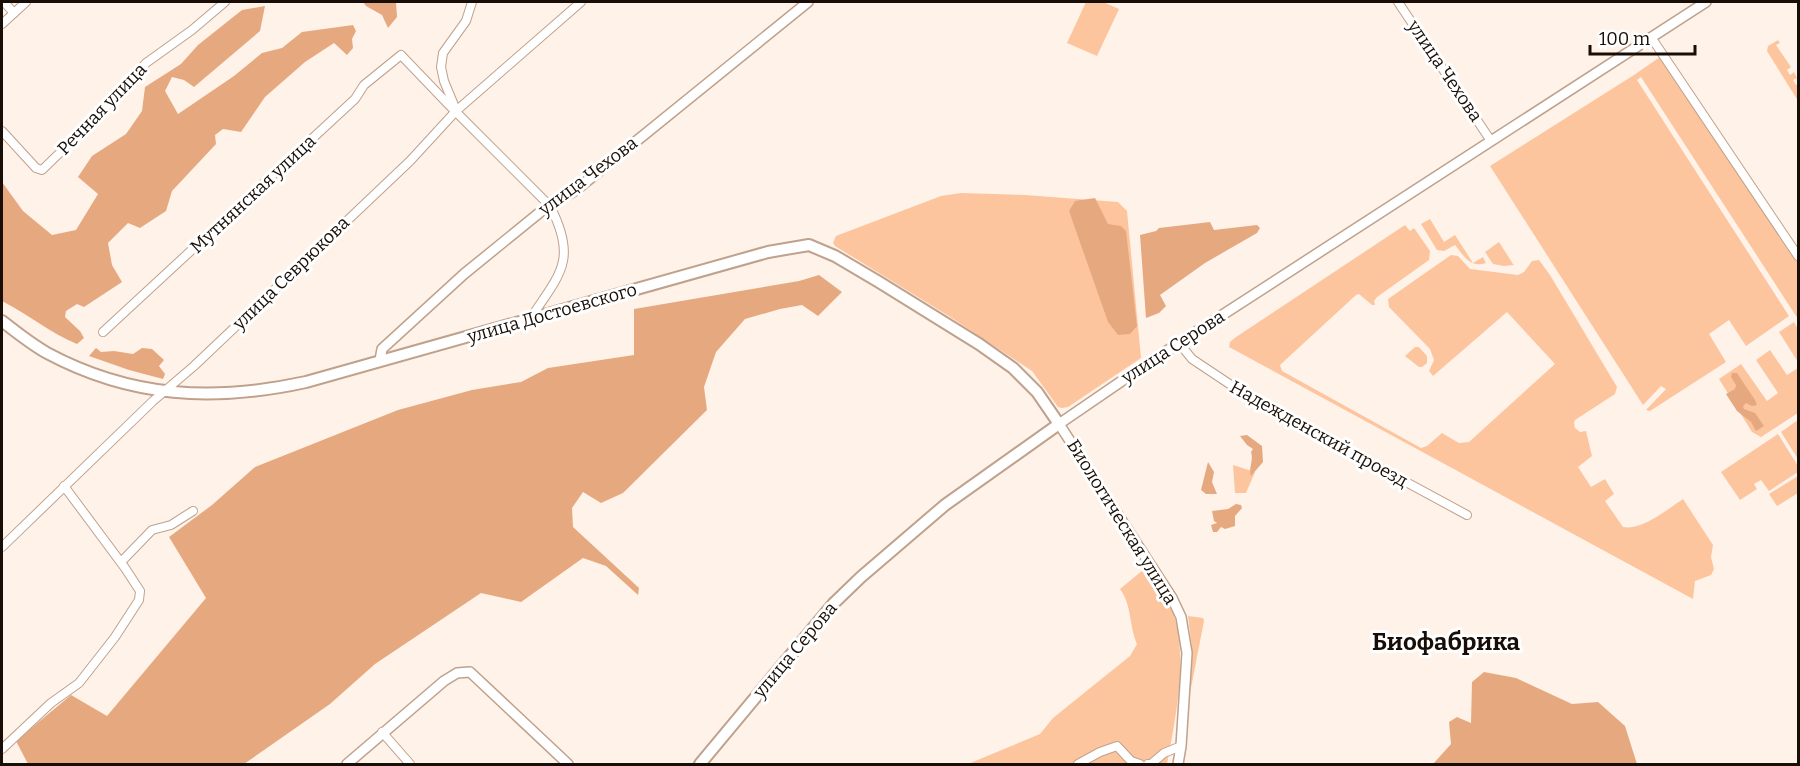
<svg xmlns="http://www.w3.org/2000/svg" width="1800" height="766" font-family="Bitter,serif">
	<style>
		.green { fill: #fdc59e }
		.forest { fill: #e6a97f }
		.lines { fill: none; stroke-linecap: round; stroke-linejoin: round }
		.minor-casing { stroke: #bfa18c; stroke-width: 10 }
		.tertiary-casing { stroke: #bfa18c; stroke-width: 12 }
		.secondary-casing { stroke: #bfa18c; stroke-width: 14 }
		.minor { stroke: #fff; stroke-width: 8 }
		.tertiary { stroke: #fff; stroke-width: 9 }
		.secondary { stroke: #fff; stroke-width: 10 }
		.labels { text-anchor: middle; stroke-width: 6; stroke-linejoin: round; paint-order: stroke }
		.street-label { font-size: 18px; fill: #180e07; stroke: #fff }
		.district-label { font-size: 24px; font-weight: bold; fill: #180e07; stroke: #fff }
	</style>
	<rect width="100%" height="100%" fill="#fff2e9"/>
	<g class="green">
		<polygon points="1086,2 1103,2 1119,9 1097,56 1067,43"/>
		<polygon points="1778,40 1780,43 1776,45 1791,67 1787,70 1790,75 1794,72 1797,78 1793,80 1796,85 1798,84 1798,101 1767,51 1768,46"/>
		<polygon points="1660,57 1798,262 1798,319 1641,77 1637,80 1789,316 1746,346 1729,320 1709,334 1726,362 1650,411 1646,410 1666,389 1661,386 1643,405 1490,166 1634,75"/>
		<polygon points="961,193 1025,195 1118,202 1127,211 1141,358 1068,407 1062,408 1058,407 1032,371 952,318 835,246 833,243 836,236 941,196"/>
		<path d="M1430,219L1444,242L1455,235L1473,263L1483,257L1486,263C1470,268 1464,256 1455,245L1444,251L1437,250L1421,224Z"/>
		<path d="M1405,225L1410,231L1414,228L1430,251L1429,260L1377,297L1374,301L1375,305H1372L1359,294L1356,295L1280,365L1282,371L1421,448L1427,446L1442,433L1459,443L1469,442L1555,364L1507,312L1433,376L1429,371L1434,360L1430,349L1389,307L1388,299L1451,255L1458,256L1470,269L1518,275L1524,272L1532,261L1539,260L1550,275L1617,387L1615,394L1575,420L1574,423L1575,428L1580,432L1586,431L1592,456L1578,467L1591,487L1605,479L1614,494L1605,501L1623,527C1641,531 1668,509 1683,499L1713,545L1711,557L1714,569L1711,575L1695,581L1693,599L1229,347L1230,342L1236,337Z"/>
		<polygon points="1499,242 1513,264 1514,265 1504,266 1493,264 1485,252"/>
		<polygon points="1794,322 1798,329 1798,362 1779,332"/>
		<polygon points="1415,347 1419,347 1427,356 1427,363 1422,367 1419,367 1405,356"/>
		<polygon points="1770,350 1787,375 1798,368 1798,413 1761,437 1752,432 1719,379 1741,364 1767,401 1778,393 1756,360"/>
		<polygon points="1798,420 1798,459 1781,432"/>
		<polygon points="1778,434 1798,466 1798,472 1769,491 1761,480 1754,484 1757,489 1740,500 1721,472"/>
		<polygon points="1233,465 1255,472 1246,493 1235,493"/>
		<polygon points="1798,476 1798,493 1777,506 1769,494"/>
		<path d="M1143,570C1152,583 1169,602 1174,616C1188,660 1175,721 1167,764H968L1040,734L1053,718L1130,656L1137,644C1129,626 1132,605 1120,589Z"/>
		<polygon points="1188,616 1203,618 1204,621 1190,693 1192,648"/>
	</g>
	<g class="forest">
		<polygon points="363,2 396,2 397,17 388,28 382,15 366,6"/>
		<path d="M265,6L260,31L194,87L184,80L172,77L165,91L178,114L234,76L262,53L282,48L302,32L353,25L356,31L352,39L353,48L347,55L334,43L305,62L265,97L241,132L223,129L215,135L216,144L172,191L166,211L140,228L128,223L108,243L112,265L122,282L84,307L77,304L66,311L65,317L80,331L84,338L77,344C50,333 28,314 2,301V182L23,211L52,235L76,230L98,194L78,177L92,156L126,134L142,111L145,87L181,64L198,45L242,10Z"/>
		<polygon points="1095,198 1108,224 1121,226 1126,231 1137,326 1130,334 1118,335 1108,322 1069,211 1075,201"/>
		<polygon points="1210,222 1214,230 1257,225 1260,228 1257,233 1205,263 1160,295 1166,306 1159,313 1146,318 1140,235 1156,231 1159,228"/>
		<polygon points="819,275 842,292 818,316 802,305 780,309 745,319 716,352 704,387 707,410 623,493 601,503 583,492 572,508 573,527 639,588 638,595 606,566 583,558 521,602 481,593 375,664 330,704 244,764 28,764 16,741 71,695 107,716 206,598 169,537 212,505 255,467 398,410 472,390 521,382 548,368 634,355 634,309 799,281"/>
		<polygon points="96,348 101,352 114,351 133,354 142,348 152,349 164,360 159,366 165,374 163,379 129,370 89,356"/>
		<polygon points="1732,373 1737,373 1755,400 1757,405 1752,406 1746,403 1743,406 1744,409 1755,413 1764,426 1756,431 1751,422 1737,411 1726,394 1735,389 1736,385 1731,377"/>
		<path d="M1247,435L1262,446L1263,462L1251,476C1248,468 1254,461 1251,452L1253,449L1247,445L1240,436Z"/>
		<polygon points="1208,462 1214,472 1212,482 1217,494 1206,494 1201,490"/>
		<polygon points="1236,504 1241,505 1242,508 1235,516 1235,526 1225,529 1221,527 1217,532 1213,532 1211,525 1217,523 1214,521 1212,511 1228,509"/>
		<polygon points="1484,672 1516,678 1572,704 1598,702 1625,726 1637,764 1433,764 1451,744 1449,722 1457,717 1471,723 1472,682"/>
	</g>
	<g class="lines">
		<defs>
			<g id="minor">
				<polyline points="4,2 14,13"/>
				<polyline points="1398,2 1491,141"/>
				<polyline points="2,24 26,2"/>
				<polyline points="1651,37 1798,256"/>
				<polyline points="456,110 444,81 441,67 443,53 466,21 472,2"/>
				<polyline points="2,131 36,168 42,170 104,110 146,63 192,30 225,2"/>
				<path d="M103,332L355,99L364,85L401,55L448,104L550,206C578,260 560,274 530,319"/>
				<polyline points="1179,343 1192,359 1249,397 1467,515"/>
				<polyline points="2,547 153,401 194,366 410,161 456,111 581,2"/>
				<polyline points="121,562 152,530 171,525 193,511"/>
				<polyline points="382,732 410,764"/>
				<polyline points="2,749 51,703 79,683 115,637 139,600 140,591 125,568 64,486"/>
				<polyline points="1078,764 1100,752 1117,746 1131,761 1140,764"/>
				<polyline points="1148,764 1151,764 1164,753 1181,746"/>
			</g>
			<g id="tertiary">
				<polyline points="380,360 382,349 464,274 544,209 576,190 808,2"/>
				<polyline points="347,764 444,681 457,673 470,672 568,764"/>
				<polyline points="1178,764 1181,746 1187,653 1181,617 1172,598 1059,424 1148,363 1706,2"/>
			</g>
			<path id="secondary" d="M2,321C16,332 31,344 47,353C131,398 214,402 306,382L768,252L809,245L835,256L879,282L979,344L1013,368L1037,392L1059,424L945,505L861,577L834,603L700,764"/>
		</defs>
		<use href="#minor" class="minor-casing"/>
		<use href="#tertiary" class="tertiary-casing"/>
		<use href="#secondary" class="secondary-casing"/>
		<use href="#minor" class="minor"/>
		<use href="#tertiary" class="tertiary"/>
		<use href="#secondary" class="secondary"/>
	</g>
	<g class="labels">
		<g class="street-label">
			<text transform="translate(1445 71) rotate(56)" y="6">улица Чехова</text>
			<text transform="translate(102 109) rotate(-46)" y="6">Речная улица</text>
			<text transform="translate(588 176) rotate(-37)" y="6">улица Чехова</text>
			<text transform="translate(253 194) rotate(-43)" y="6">Мутнянская улица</text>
			<text transform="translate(291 273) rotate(-44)" y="6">улица Севрюкова</text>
			<text transform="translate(552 313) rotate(-16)" y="6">улица Достоевского</text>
			<text transform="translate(1173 347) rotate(-33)" y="6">улица Серова</text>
			<text transform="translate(1319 434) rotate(29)" y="6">Надежденский проезд</text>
			<text transform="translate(1122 522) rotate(58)" y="6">Биологическая улица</text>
			<text transform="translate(795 650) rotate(-50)" y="6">улица Серова</text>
		</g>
		<g class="district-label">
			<text x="1446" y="650">Биофабрика</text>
		</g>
	</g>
	<rect width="1800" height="766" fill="none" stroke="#180e07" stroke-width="6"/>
	<path d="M1590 45v9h105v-9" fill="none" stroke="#180e07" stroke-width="3"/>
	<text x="1599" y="45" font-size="18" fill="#180e07" stroke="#ffffff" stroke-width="4.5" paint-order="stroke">100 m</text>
</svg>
